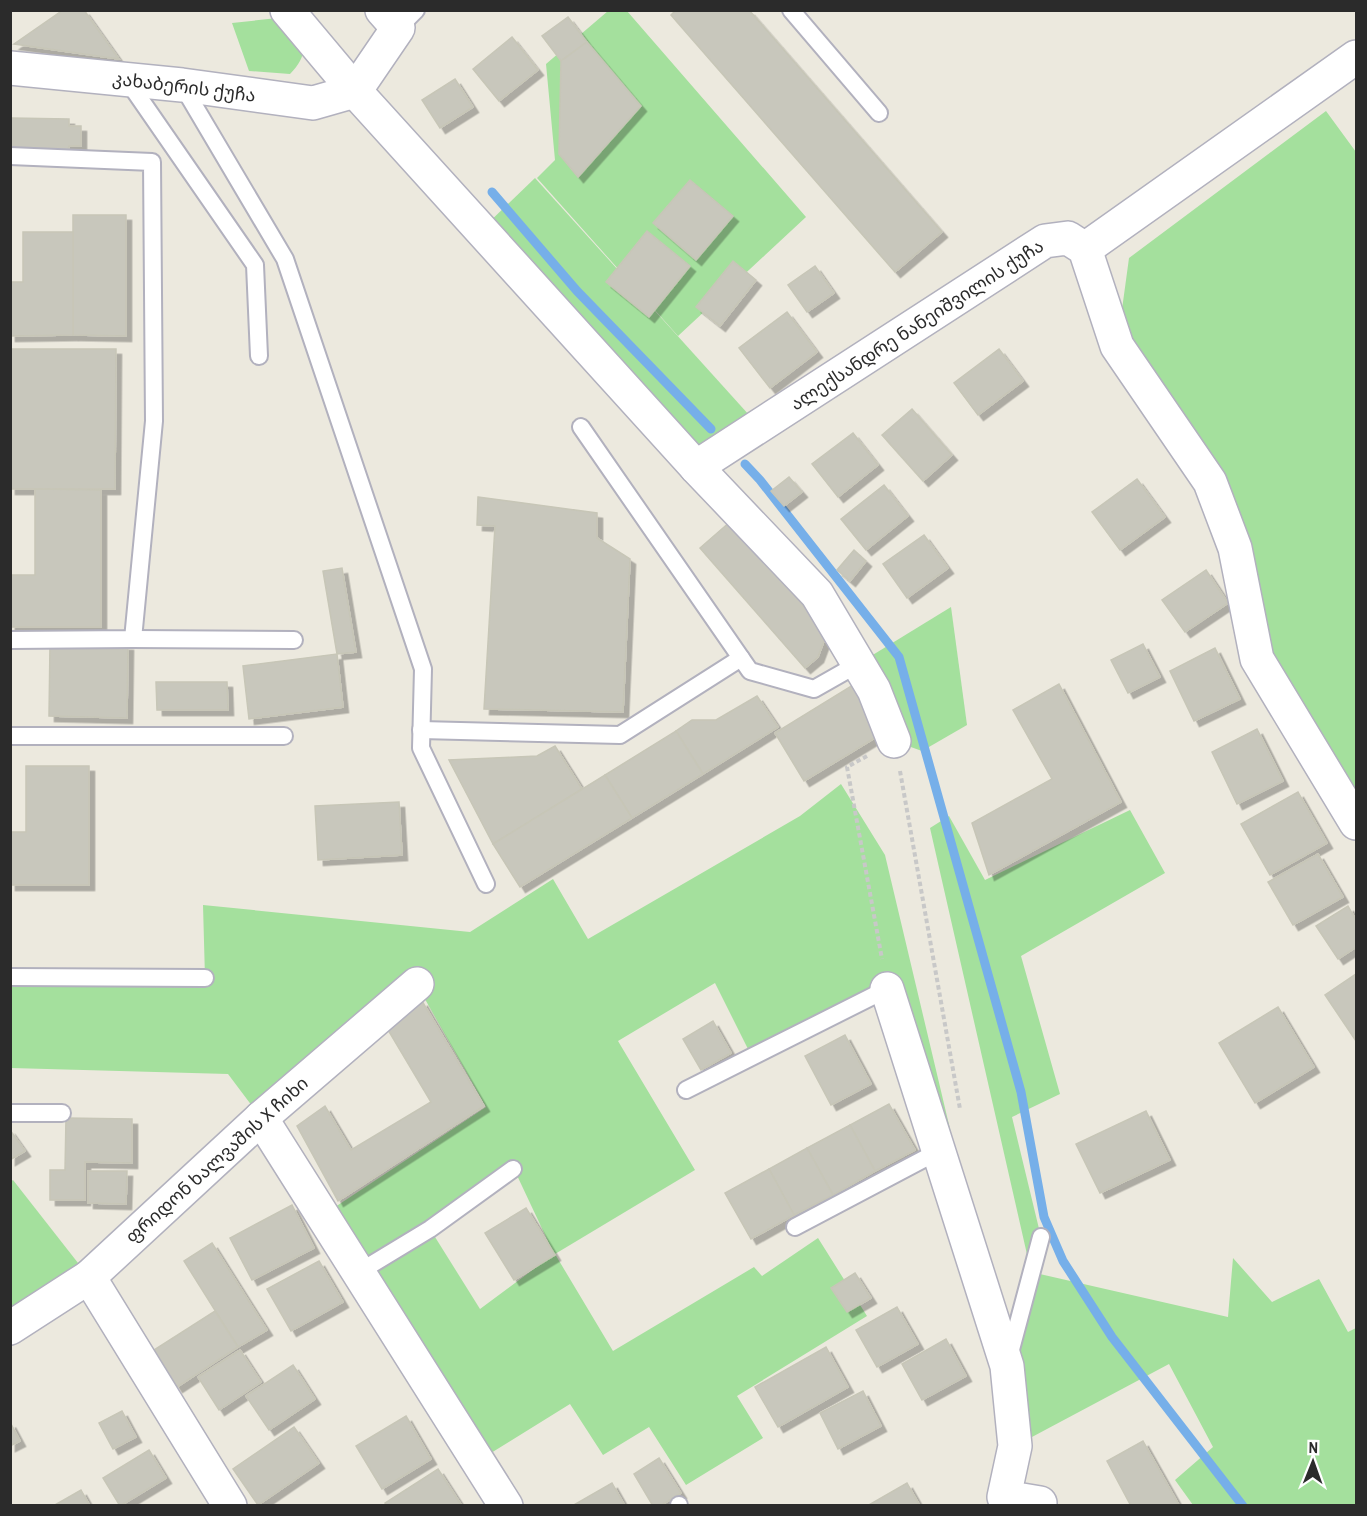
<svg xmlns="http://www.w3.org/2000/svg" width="1367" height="1516" font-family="'Archivo Narrow','Noto Sans Georgian',sans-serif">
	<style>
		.green { fill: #a4e09d; fill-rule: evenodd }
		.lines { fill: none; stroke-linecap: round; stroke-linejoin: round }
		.stream { stroke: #76afe9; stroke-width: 9 }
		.building { fill: #c8c7bc; stroke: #c7c6b7; stroke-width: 1.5; filter: url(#shadow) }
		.lane-casing { stroke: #b2b1be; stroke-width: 20 }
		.street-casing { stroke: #b2b1be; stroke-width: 36 }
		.path { stroke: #c8c8c8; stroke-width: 4; stroke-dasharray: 4.5 3; stroke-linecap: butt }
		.lane { stroke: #fff; stroke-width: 16 }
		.street { stroke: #fff; stroke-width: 33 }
		.labels { text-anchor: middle; stroke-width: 5; stroke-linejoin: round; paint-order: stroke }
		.street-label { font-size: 18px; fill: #2b2b2b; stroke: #fff }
	</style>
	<defs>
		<filter id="shadow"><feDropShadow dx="5.5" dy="5.5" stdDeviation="0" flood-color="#0004"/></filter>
	</defs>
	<rect width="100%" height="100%" fill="#ece9de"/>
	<g class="green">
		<polygon points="608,11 627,11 806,217 678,336 537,178 555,160 546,64"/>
		<path d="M287,17C301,42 313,50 290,74L249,71L232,23Z"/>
		<polygon points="1326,111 1356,152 1356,797 1257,659 1235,548 1117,346 1129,258"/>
		<polygon points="535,178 759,426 696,467 482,229"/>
		<polygon points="951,607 967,725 922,751 894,741 858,664"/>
		<path d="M841,784L885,855L1006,1365L1031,1272L930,828L949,816L985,880L1130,810L1165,873L1021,956L1060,1094L1012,1117L1041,1237L1031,1272L1228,1317L1233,1258L1272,1302L1319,1279L1348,1332L1356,1328V1505H1193L1175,1480L1213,1447L1169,1364L1015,1446L887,989L752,1057L715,983L618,1041L695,1170L555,1254L613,1351L754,1267L762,1276L818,1238L867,1316L737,1396L763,1438L686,1485L649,1427L603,1455L570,1404L478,1461L323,1215L486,1107L417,985L261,1118L228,1074L11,1068V977L205,978L203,905L470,932L553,879L588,939L800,816ZM514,1169L554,1254L480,1309L430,1229Z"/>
		<polygon points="13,1180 89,1277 11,1328 10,1182"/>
	</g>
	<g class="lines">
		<g class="stream">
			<polyline points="492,192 577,291 711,429"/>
			<polyline points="745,464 760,480 899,657 1021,1092 1044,1217 1063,1261 1112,1337 1243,1506"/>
		</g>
	</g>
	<g class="building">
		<polygon points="63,10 84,10 119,59 14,44"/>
		<polygon points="676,10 749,10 942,232 895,272 671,15"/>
		<polygon points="568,17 587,42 561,61 542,36"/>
		<polygon points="512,37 538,70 499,101 473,69"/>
		<polygon points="587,42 641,106 578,177 559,154 561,61"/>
		<polygon points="455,79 473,107 440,128 422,100"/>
		<polygon points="11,118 69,119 69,126 81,126 81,146 69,146 68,151 10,149"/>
		<polygon points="690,180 733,216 696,260 653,223"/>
		<polygon points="73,215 126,215 126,336 73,335"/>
		<polygon points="647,231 690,266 649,317 606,282"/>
		<polygon points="23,232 73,232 73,335 10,336 10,282 23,282"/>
		<polygon points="733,261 756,280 720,326 696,307"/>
		<polygon points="815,266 834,293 807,312 788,285"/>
		<polygon points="787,312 817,352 770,388 739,348"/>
		<polygon points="10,349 116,349 115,489 10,489"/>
		<polygon points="999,349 1023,381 978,415 954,383"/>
		<polygon points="912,409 952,455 923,481 882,435"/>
		<polygon points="853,433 878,465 838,497 812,464"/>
		<polygon points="789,477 802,492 784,506 771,491"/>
		<polygon points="1137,479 1165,517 1120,550 1092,512"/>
		<polygon points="884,485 908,516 866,550 841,519"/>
		<polygon points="35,489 101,490 101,627 10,627 10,575 35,575"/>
		<polygon points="478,497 597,513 597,538 630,559 623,712 484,709 495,526 477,525"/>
		<polygon points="731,521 827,633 818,657 805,668 700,548"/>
		<polygon points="924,535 948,568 907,598 883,564"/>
		<polygon points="854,550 866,561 850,581 837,570"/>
		<polygon points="342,568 356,652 337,654 323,571"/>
		<polygon points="1206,570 1228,603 1185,632 1162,600"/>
		<polygon points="50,644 128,645 127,718 49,716"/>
		<polygon points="1143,644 1160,677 1128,693 1111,660"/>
		<polygon points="1215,648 1240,699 1194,721 1170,671"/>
		<polygon points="337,654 343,707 249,719 243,666"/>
		<polygon points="156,682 227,682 228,710 157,710"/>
		<polygon points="1059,684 1121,802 989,875 972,823 1052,779 1013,710"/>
		<polygon points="853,685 883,733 804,781 775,733"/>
		<polygon points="757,696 778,727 703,774 676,731 692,720 716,720"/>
		<polygon points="1257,729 1283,781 1237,804 1212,752"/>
		<polygon points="676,731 703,774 632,818 605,775"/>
		<polygon points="555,746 582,789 493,844 449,760 537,756"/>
		<polygon points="26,766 89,766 89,885 10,885 10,832 26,832"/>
		<polygon points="605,775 632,818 520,887 493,844"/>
		<polygon points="1298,792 1327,843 1270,875 1241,824"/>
		<polygon points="399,802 402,855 318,860 315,806"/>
		<polygon points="1318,854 1343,897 1293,925 1268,882"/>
		<polygon points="1348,906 1356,920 1356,947 1338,959 1316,926"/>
		<polygon points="1356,974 1356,1041 1325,995"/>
		<polygon points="422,1001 484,1106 338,1201 297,1126 325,1106 351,1150 431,1102 388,1030"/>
		<polygon points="1278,1007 1314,1067 1255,1103 1219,1043"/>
		<polygon points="713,1021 731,1053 701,1070 683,1039"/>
		<polygon points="845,1035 871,1084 831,1105 805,1056"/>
		<polygon points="889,1104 915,1150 875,1171 850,1125"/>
		<polygon points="1146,1111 1170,1160 1100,1193 1076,1144"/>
		<polygon points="66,1118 132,1119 132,1163 85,1162 85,1200 50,1200 50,1170 65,1170"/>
		<polygon points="850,1125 875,1171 833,1195 807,1148"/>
		<polygon points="10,1130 25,1151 10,1160"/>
		<polygon points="807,1148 833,1195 794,1215 769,1169"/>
		<polygon points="769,1169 794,1215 751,1239 725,1193"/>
		<polygon points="88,1171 127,1171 126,1204 88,1203"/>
		<polygon points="292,1205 314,1248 252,1280 230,1238"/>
		<polygon points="526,1208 555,1255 514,1280 485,1233"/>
		<polygon points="212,1243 267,1330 238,1347 184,1261"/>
		<polygon points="319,1261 343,1302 291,1331 267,1289"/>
		<polygon points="855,1273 871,1298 847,1312 831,1288"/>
		<polygon points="897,1307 918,1344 877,1367 856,1330"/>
		<polygon points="215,1311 238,1347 177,1387 154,1350"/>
		<polygon points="946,1339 966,1376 922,1400 902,1364"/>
		<polygon points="826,1347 848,1387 778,1427 755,1387"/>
		<polygon points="240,1350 261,1382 219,1410 198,1377"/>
		<polygon points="293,1365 315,1399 269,1430 246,1396"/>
		<polygon points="863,1391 881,1426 838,1449 820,1413"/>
		<polygon points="122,1411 136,1437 113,1449 99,1423"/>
		<polygon points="406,1416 431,1459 382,1489 356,1446"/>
		<polygon points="10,1422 20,1441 10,1446"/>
		<polygon points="294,1427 319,1463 258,1505 233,1469"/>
		<polygon points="1143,1441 1179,1505 1178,1506 1131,1506 1107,1461"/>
		<polygon points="149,1450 166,1478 120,1506 103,1478"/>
		<polygon points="659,1458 681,1493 660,1506 653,1506 634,1474"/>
		<polygon points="438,1469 462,1506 386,1506 385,1503"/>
		<polygon points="612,1483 625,1506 572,1506"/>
		<polygon points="907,1483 920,1506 867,1506"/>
		<polygon points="81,1490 90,1506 53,1506"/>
	</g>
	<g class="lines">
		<defs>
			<g id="lane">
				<polyline points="791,10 879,113"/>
				<polyline points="398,28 416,10"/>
				<polyline points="127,80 255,265 259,356"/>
				<polyline points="182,85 285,259 423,669 421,748 486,884"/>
				<polyline points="10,156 152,162 154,421 133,639 10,640"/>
				<polyline points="581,427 750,671 814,689 858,664"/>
				<polyline points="133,639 294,640"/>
				<polyline points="421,730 620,735 741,658"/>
				<polyline points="10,736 284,736"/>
				<polyline points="10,977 205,978"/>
				<polyline points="686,1090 887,989"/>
				<polyline points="10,1113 62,1113"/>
				<polyline points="795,1227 939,1151"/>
				<polyline points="359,1272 430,1229 513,1169"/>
				<polyline points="1009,1357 1041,1237"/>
				<polyline points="679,1506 679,1505"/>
			</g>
			<g id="street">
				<polyline points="287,10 355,91 696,467 817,594 874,690 894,741"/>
				<polyline points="10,68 182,85 313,103 355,91 398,28 382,10"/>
				<polyline points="1085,249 1356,57"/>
				<polyline points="696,467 1045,241 1068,238 1085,249 1117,346 1210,482 1235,548 1257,659 1356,823"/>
				<polyline points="887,989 1007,1366 1015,1446 1004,1497 1040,1503"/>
				<polyline points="261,1118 506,1506"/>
				<polyline points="89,1277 230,1506"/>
				<polyline points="10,1328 89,1277 261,1118 417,984"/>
			</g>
		</defs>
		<use href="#lane" class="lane-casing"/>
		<use href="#street" class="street-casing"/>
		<g class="path">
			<polyline points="867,756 847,767 882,959"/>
			<polyline points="900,771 960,1109"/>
		</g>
		<use href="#lane" class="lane"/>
		<use href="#street" class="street"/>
	</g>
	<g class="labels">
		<g class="street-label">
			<text transform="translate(184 87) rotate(7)" y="6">კახაბერის ქუჩა</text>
			<text transform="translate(917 325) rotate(-33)" y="6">ალექსანდრე ნანეიშვილის ქუჩა</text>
			<text transform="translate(217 1160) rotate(-42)" y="6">ფრიდონ ხალვაშის X ჩიხი</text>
		</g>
	</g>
	<rect width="1367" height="1516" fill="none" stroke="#2b2b2b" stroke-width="24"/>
	<g transform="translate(1313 1462) rotate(1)" stroke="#ffffff" stroke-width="4.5" paint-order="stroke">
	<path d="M0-4.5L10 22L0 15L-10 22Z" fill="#2b2b2b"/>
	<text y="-9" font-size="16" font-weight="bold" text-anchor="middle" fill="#2b2b2b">N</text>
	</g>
</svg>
